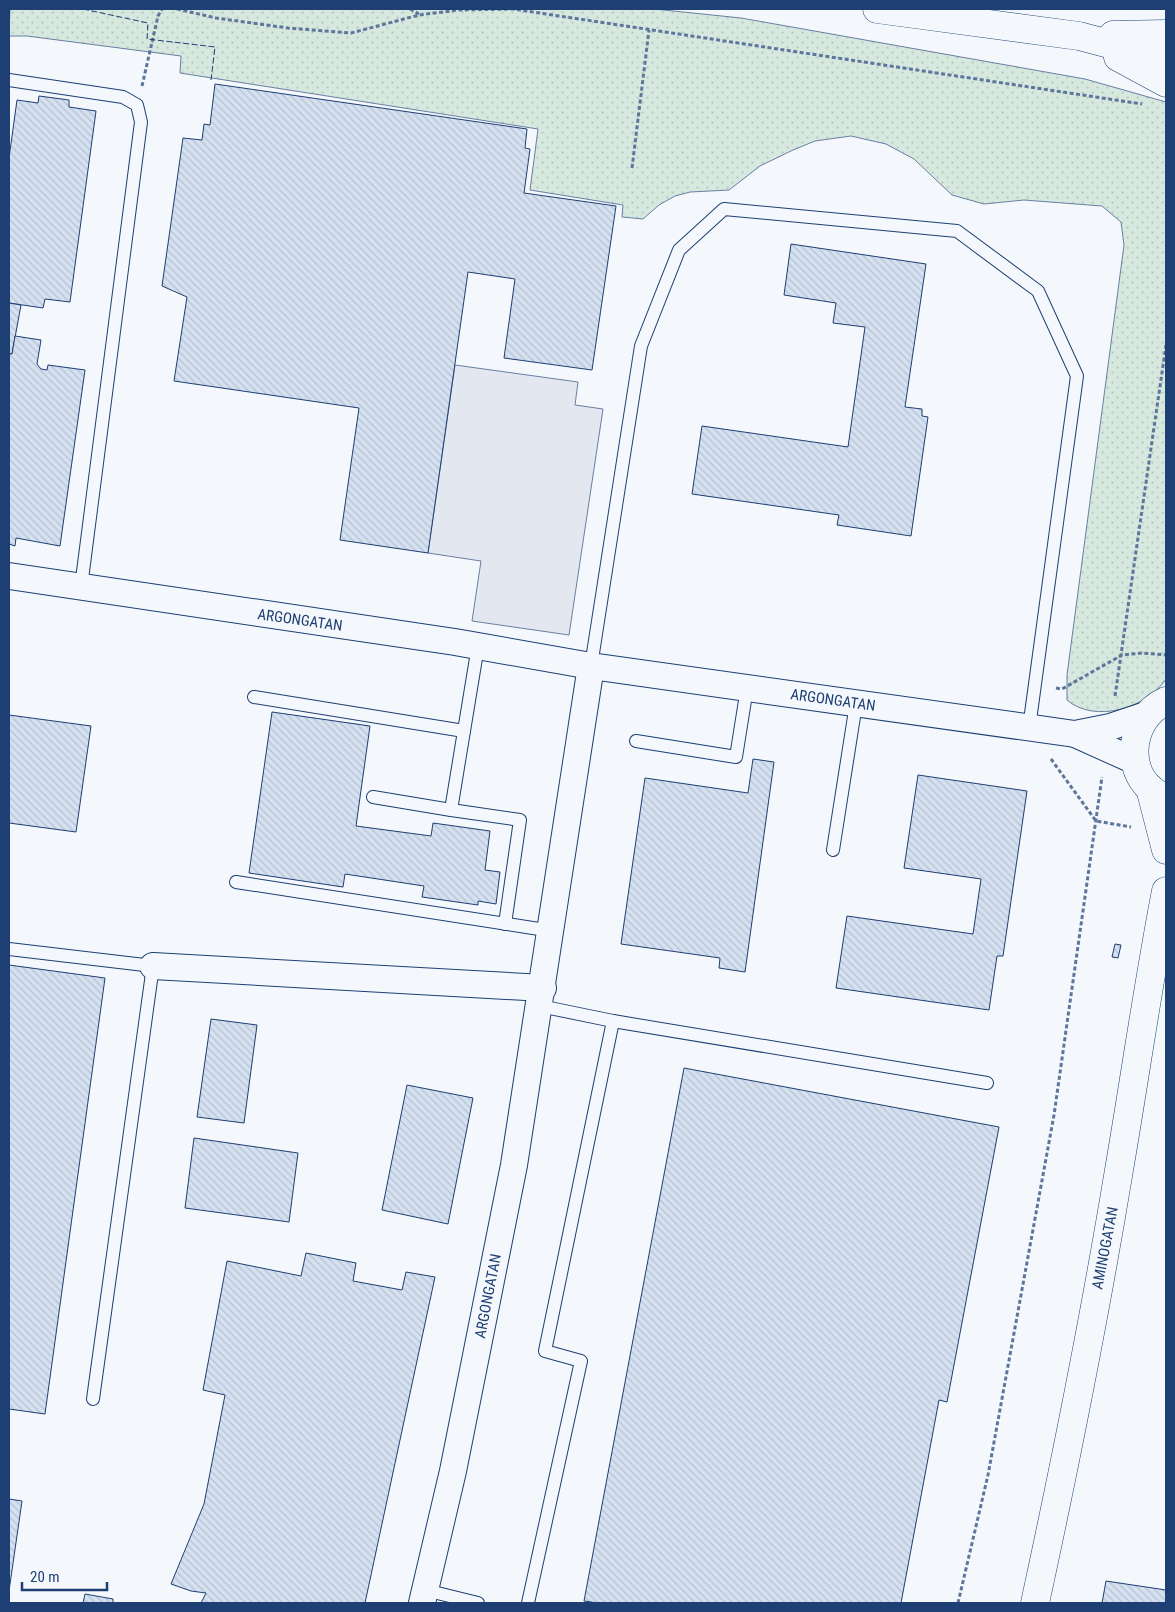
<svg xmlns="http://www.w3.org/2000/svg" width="1175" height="1612" font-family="'Roboto Condensed',sans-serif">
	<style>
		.grass { fill: url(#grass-dots); stroke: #687fa3 }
		.parking { fill: #e3e8f0; stroke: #687fa3 }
		.building { fill: url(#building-back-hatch); stroke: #1d3f73 }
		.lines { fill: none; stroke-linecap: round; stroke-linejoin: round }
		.service-casing { stroke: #1d3f73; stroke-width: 14 }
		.minor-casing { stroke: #1d3f73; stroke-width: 28 }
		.tertiary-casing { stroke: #1d3f73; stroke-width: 29 }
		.path { stroke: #5e769c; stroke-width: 3; stroke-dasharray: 4 2.5; stroke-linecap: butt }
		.service { stroke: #f4f7fb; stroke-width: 12 }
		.minor { stroke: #f4f7fb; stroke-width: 26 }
		.tertiary { stroke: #f4f7fb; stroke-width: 28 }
		.fence { stroke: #1d3f73; stroke-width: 1; stroke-dasharray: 6 2.5; stroke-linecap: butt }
		.labels { text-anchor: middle; stroke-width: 4; stroke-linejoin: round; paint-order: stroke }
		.street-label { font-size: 15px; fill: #1d3f73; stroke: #f4f7fb }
	</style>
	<defs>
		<pattern id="grass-dots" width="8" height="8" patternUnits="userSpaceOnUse" patternTransform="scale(1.25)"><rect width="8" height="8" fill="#d7e8df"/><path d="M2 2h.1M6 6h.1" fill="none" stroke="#b8c8c3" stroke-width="1.8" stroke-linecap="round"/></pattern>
		<pattern id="building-back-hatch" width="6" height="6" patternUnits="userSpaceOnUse" patternTransform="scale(1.25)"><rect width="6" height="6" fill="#d5e0f0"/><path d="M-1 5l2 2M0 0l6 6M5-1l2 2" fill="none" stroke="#b6c1d1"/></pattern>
	</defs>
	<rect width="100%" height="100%" fill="#f4f7fb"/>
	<path class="grass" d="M10,9H654L741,18L1085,79L1166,102V679C1147,708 1095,724 1067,700V675L1124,245L1121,222L1102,206L1024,200L984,204L952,195L914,159L886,144L851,136L815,141L793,150L760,166L729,190L690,192L675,196L659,205L643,219L622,217L623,205L530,190L538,129L180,73L181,56L27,36H9Z"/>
	<polygon class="parking" points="455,365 578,382 575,405 603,409 569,635 472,621 481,561 428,553"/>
	<g class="building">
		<polygon points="215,84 527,129 525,148 530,149 524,193 616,206 592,370 504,358 515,279 468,272 428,553 340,540 359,408 174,381 187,297 162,286 183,138 202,140 204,124 210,125"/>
		<polygon points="39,96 69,100 69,107 96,111 70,302 45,299 43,308 9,303 9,158 17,100 38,103"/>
		<polygon points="791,244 926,264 905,407 922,409 922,416 928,417 911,536 837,525 839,515 692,494 702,426 848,447 865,327 833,323 836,303 784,295"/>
		<polygon points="9,303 21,305 12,354 9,354"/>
		<polygon points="15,336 41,340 37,364 41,369 47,370 48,365 85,370 60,546 16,538 15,546 9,544 9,354 12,354"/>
		<polygon points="272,712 370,726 356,826 431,836 433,823 490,831 485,870 500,872 496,904 478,901 478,905 422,897 424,886 345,874 343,887 249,873"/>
		<polygon points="9,715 91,726 76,832 9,823"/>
		<polygon points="753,759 774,762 745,972 719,968 720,958 621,944 645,778 748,793"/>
		<polygon points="918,775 1027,791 1003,956 997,956 989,1010 836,988 847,916 973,934 981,879 904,868"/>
		<polygon points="1115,944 1121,945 1118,958 1112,957"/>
		<polygon points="9,965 105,978 45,1414 9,1409"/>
		<polygon points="211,1019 257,1025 244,1123 197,1117"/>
		<polygon points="684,1068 999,1127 947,1402 939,1400 901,1603 598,1603 584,1601"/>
		<polygon points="407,1085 473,1098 448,1224 382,1210"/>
		<polygon points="194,1138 298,1153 289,1222 185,1208"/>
		<polygon points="306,1253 356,1263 353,1281 402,1290 406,1272 435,1277 365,1603 201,1603 206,1593 191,1591 171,1584 204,1504 225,1395 203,1390 227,1261 301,1276"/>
		<polygon points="9,1499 22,1501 9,1591"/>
		<polygon points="1106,1581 1166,1590 1166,1603 1102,1603"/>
		<polygon points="85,1594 113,1599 113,1603 83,1603"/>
	</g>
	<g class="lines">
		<defs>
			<g id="service">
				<polyline points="9,80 123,97 137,105 141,122 81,587"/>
				<polyline points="591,666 641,346 679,250 724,209 957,231 1038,291 1077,376 1029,728"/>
				<polyline points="254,697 464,731"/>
				<polyline points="636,741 736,757 747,688"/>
				<polyline points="373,797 451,810 478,646"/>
				<polyline points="451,810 520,820 505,924"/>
				<polyline points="833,850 856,704"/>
				<polyline points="236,882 552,931"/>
				<polyline points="9,949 153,966 93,1399"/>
				<polyline points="540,1006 613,1021 987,1083"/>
				<polyline points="425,1590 478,1603"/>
				<polyline points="528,1603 581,1361 545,1351 613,1021"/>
			</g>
			<g id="minor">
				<polyline points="9,576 455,642 591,666 1075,734 1135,761"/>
				<polyline points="1075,734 1110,727 1146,715"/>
				<polyline points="153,966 543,988"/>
				<polyline points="422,1603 453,1471 514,1165 591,666"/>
			</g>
			<g id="tertiary">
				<polyline points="877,9 1079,36 1166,59"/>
				<polyline points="1113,35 1166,34"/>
				<polyline points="1118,57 1166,83"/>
				<path d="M1166,701C1126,719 1122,782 1166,798"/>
				<polyline points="1150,788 1166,850"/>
				<path d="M1035,1603C1066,1460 1095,1315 1119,1170C1135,1077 1148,984 1166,891"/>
			</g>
		</defs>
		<use href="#service" class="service-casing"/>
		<use href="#minor" class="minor-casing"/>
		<use href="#tertiary" class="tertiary-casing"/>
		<g class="path">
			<polyline points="177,9 216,18 288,28 351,33 419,15 459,10 513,9 1142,104"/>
			<polyline points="410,9 419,14"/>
			<polyline points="142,86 158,16 162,9"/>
			<polyline points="632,168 649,30"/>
			<polyline points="1056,688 1062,689 1122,655 1142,653 1166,655"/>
			<polyline points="1115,696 1166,345"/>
			<polyline points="1051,759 1096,821 1131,827"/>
			<polyline points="958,1603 988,1475 1054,1115 1102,777"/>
		</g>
		<use href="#service" class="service"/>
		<use href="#minor" class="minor"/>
		<use href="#tertiary" class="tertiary"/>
		<polyline class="fence" points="83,9 148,23 147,39 215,47 211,80"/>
	</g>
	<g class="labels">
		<g class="street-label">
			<text transform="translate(300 620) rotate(8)" y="5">ARGONGATAN</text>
			<text transform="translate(833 700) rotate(8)" y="5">ARGONGATAN</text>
			<text transform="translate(1105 1248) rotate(-79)" y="5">AMINOGATAN</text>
			<text transform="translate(488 1296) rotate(-79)" y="5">ARGONGATAN</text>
		</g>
	</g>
	<rect width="1175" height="1612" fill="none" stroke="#1d3f73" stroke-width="20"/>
	<path d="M22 1582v8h85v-8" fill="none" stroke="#1d3f73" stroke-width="2.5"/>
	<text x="30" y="1582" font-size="15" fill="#1d3f73" stroke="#f4f7fb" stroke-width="4" paint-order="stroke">20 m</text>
</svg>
